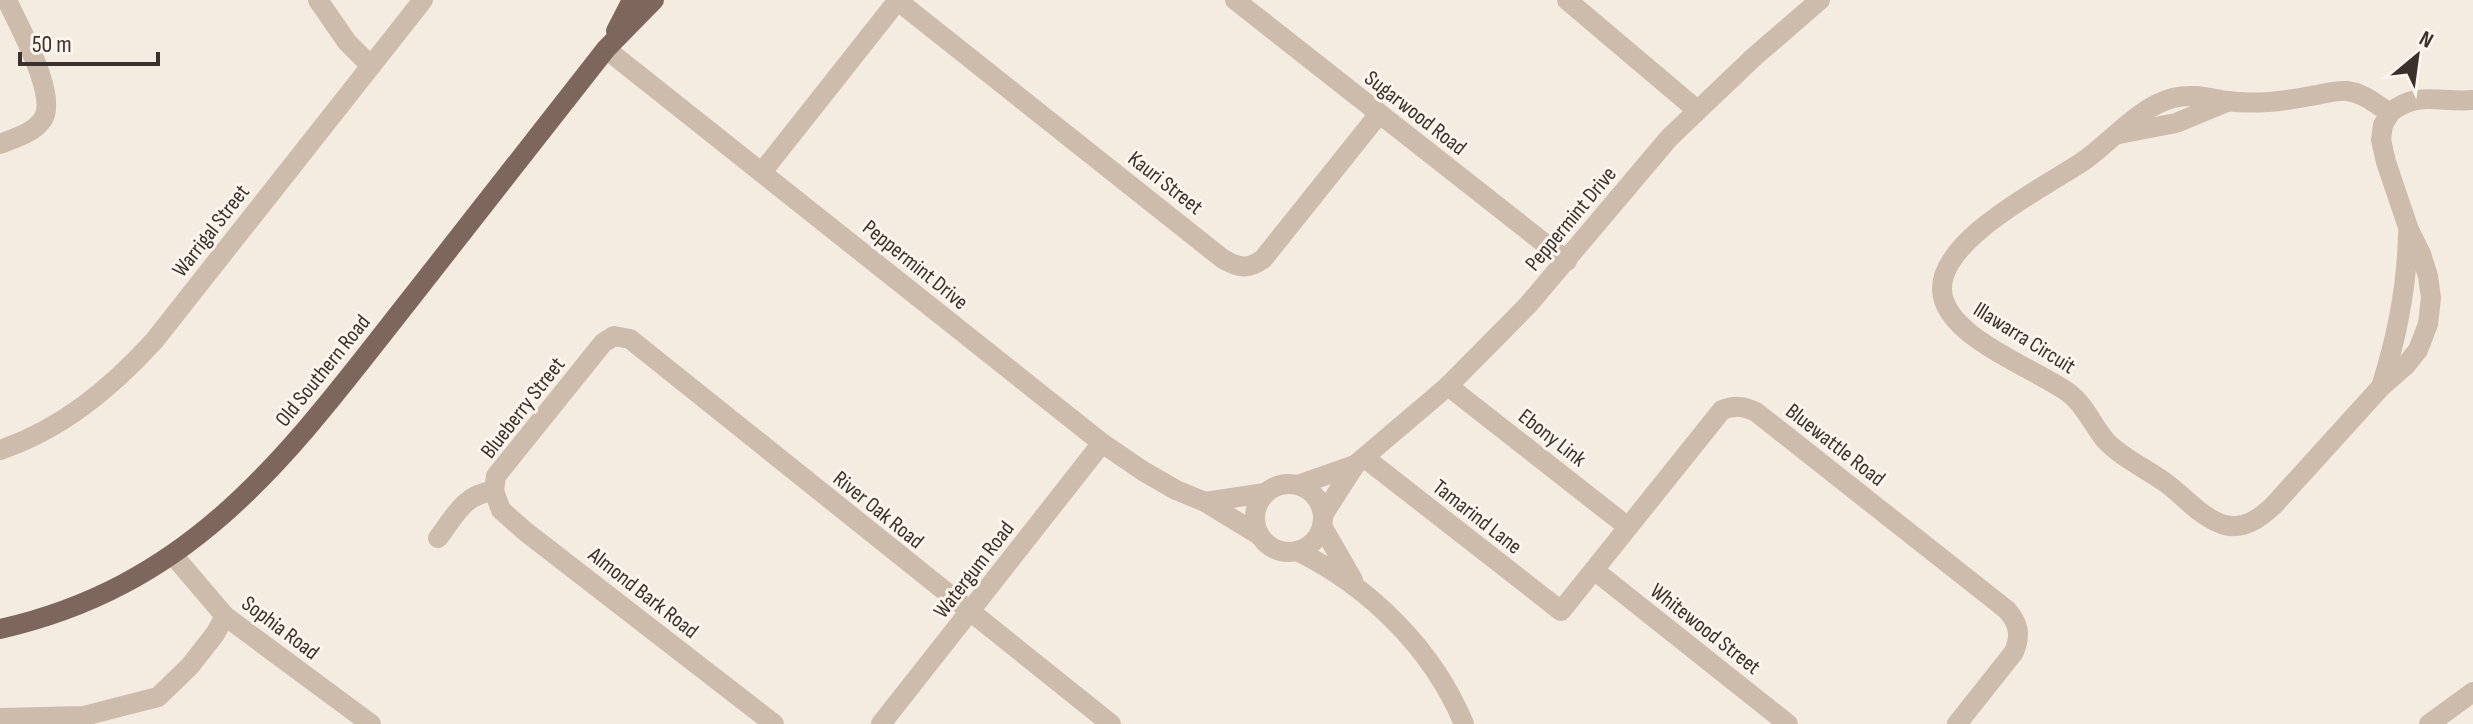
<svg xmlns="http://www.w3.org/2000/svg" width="2473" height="724" font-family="'Sofia Sans Condensed',sans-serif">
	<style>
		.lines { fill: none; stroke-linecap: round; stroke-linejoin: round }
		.minor { stroke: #cdbbac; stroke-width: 20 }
		.major { stroke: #7d675c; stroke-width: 20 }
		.labels { text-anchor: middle; stroke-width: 6; stroke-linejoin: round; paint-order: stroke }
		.street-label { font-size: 22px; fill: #3b302b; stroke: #fbf5ee }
	</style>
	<rect width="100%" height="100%" fill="#f4ebe1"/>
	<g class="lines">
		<g class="minor">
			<polyline points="318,0 347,42 371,66"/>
			<polyline points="1235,0 1567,261"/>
			<polyline points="1567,0 1697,110"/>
			<path d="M898,1L1223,259C1239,268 1248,270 1263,259L1379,114"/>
			<polyline points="606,49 1102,443 1143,471 1176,490 1205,502 1259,535"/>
			<path d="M2390,113L2383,125L2381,140L2386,162L2409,230L2421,254L2428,276L2431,298L2428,324L2418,350L2406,365L2381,387L2273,506C2260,518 2244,530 2225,525C2202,519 2184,496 2166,483C2147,469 2122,458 2106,441C2093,426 2086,406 2069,393C2035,368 1944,337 1942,290C1940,238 2047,186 2085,160C2114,139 2139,107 2173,98C2193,93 2208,98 2227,101C2254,105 2285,101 2311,96C2323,94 2336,90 2347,91C2364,93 2377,105 2390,113C2417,90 2440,103 2473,100"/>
			<polyline points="2119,134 2176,123 2229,101"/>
			<path d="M0,144C15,138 34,133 43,119C58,95 18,25 7,0"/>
			<polyline points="762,172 898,0"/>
			<polyline points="1448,386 1628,527"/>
			<path d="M2381,387C2397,337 2407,286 2408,234"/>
			<path d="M0,450C62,429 111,388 154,341L423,0"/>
			<path d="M1365,458L1561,611L1722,410C1735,405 1743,406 1756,412L2007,610C2019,624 2021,635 2014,652L1957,724"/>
			<circle cx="1289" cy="518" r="34"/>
			<polyline points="1298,485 1355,465 1448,386 1528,305 1669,138 1755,56 1820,0"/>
			<polyline points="494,491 496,476 603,343 614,336 630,339 1111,724"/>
			<polyline points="494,491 501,510 526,532 774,724"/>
			<polyline points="1205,502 1265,493"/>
			<polyline points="1323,515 1355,465"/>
			<polyline points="1322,526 1353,580"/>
			<path d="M438,538C455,516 464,494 494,491"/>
			<path d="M1297,551C1369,586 1433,649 1464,724"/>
			<polyline points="173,555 225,616 371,724"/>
			<polyline points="1594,570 1788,724"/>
			<polyline points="0,718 84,716 158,697 190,666 215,634 225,616"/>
			<polyline points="881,724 1102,443"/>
			<polyline points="2429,724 2473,692"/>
		</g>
		<g class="major">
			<polyline points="616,31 632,0"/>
			<path d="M0,629C199,584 292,449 411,298C476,215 541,132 606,49L654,0"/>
		</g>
	</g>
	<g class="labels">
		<g class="street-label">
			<text transform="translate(1416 112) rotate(38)" y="8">Sugarwood Road</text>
			<text transform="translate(1166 182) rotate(38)" y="8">Kauri Street</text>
			<text transform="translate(1570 218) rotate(-50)" y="8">Peppermint Drive</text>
			<text transform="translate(210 230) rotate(-52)" y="8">Warrigal Street</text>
			<text transform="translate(916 264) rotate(39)" y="8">Peppermint Drive</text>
			<text transform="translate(2025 337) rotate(32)" y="8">Illawarra Circuit</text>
			<text transform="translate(322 370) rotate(-51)" y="8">Old Southern Road</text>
			<text transform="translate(522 407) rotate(-52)" y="8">Blueberry Street</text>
			<text transform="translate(1553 437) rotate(38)" y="8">Ebony Link</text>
			<text transform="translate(1836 444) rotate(38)" y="8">Bluewattle Road</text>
			<text transform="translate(879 509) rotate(39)" y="8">River Oak Road</text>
			<text transform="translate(1478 516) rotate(38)" y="8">Tamarind Lane</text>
			<text transform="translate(973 569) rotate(-52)" y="8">Watergum Road</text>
			<text transform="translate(644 592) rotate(38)" y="8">Almond Bark Road</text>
			<text transform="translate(281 627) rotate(37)" y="8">Sophia Road</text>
			<text transform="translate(1706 628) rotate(38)" y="8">Whitewood Street</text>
		</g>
	</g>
	<g transform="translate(2417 56) rotate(29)" stroke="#fbf5ee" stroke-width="6" paint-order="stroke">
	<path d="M0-6L14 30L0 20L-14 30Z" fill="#3b302b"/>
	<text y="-12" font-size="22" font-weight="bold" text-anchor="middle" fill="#3b302b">N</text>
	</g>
	<path d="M20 52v12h138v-12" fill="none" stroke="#3b302b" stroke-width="4"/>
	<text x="32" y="52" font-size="24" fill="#3b302b" stroke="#fbf5ee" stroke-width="6" paint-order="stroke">50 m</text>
</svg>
